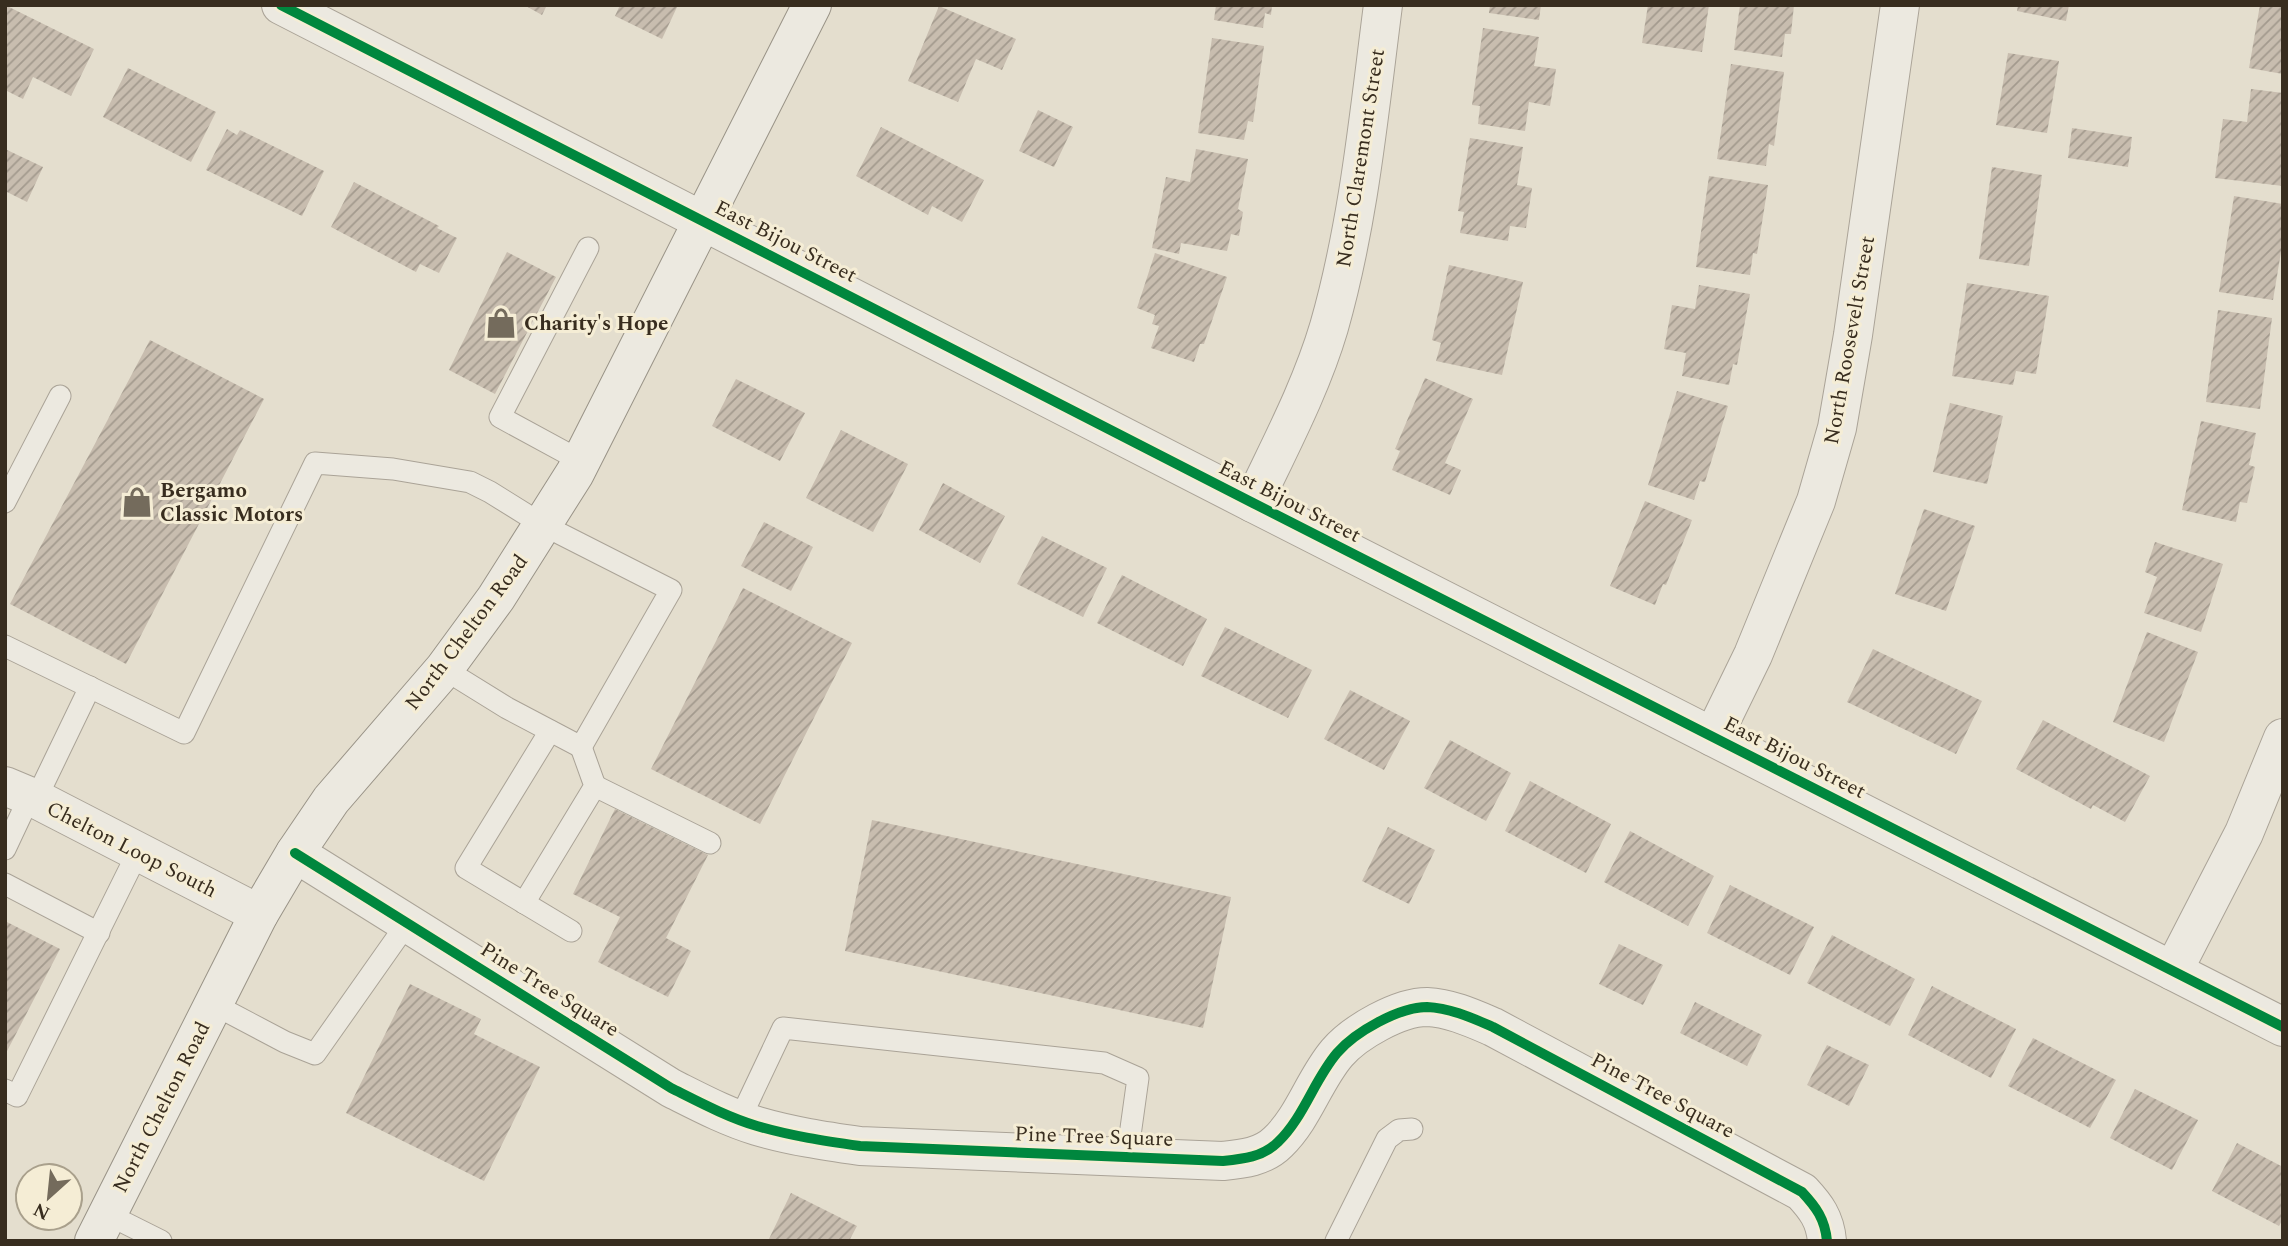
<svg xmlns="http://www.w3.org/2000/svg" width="2288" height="1246" font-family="Spectral,serif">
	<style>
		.building { fill: url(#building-hatch) }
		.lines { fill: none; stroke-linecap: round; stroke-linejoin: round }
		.service-casing { stroke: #aaa397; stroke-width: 23 }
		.minor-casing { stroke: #aaa397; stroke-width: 40 }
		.tertiary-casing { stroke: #aaa397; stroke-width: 40 }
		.secondary-casing { stroke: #999387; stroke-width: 40 }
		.service { stroke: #ece9e0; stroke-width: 21 }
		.minor { stroke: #ece9e0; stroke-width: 38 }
		.tertiary { stroke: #ece9e0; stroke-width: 38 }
		.secondary { stroke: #ece9e0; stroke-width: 38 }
		.cycleway-casing { stroke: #f5edd5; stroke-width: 15 }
		.cycleway { stroke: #00873e; stroke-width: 10 }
		.labels { text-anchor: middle; stroke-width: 6; stroke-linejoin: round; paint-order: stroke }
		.street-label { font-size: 21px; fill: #382d1f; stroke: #f5edd5 }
		.poi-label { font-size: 21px; font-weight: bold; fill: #382d1f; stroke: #f5edd5; text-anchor: start }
	</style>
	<defs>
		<pattern id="building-hatch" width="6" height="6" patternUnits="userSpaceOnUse" patternTransform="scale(1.75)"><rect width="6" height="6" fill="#c8bdaf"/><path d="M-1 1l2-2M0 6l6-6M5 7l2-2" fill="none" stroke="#a39a8e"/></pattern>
	</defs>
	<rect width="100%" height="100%" fill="#e4dece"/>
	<g class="building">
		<polygon points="5,5 94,49 71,96 33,77 23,99 5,90"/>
		<polygon points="524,5 547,5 542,15"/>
		<polygon points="620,5 678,5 662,39 615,16"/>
		<polygon points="1216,5 1272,5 1271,15 1265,13 1263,28 1214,20"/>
		<polygon points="1490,5 1541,5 1539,20 1489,13"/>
		<polygon points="1648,5 1709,5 1702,52 1642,43"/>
		<polygon points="1740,5 1794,5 1791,34 1785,34 1782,57 1734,50"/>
		<polygon points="2018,5 2069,5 2066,21 2017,11"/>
		<polygon points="2260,5 2283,5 2283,74 2249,68"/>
		<polygon points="939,6 1016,39 1002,70 976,59 958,102 908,81"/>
		<polygon points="1483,28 1539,37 1534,66 1556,69 1550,106 1529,102 1525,131 1478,124 1480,106 1472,105"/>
		<polygon points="1212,38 1264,46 1253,122 1248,121 1244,140 1198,133"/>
		<polygon points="2008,53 2059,61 2047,133 1996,125"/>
		<polygon points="1731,64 1784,72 1774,146 1769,144 1766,166 1717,159"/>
		<polygon points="128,68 216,112 191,162 103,117"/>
		<polygon points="2251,89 2283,93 2283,186 2215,178 2223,119 2247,122"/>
		<polygon points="1038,110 1073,127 1054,167 1019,151"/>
		<polygon points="881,127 984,180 962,222 932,206 928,215 856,176"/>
		<polygon points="2072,128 2132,137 2128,167 2068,158"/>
		<polygon points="227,129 237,135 240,130 324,171 302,216 206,170"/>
		<polygon points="1470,138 1523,147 1517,185 1532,188 1526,228 1510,226 1508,241 1460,233 1464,212 1458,211"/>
		<polygon points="5,149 43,167 27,202 5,191"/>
		<polygon points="1196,149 1248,159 1238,209 1243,212 1239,236 1231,234 1227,251 1181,243 1179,254 1152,248 1166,177 1190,182"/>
		<polygon points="1992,167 2042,175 2029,266 1979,259"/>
		<polygon points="1709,176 1768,185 1757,254 1753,253 1750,275 1696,267"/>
		<polygon points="354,182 439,226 437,228 457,238 439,273 420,264 416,272 331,227"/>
		<polygon points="2234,196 2283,204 2283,240 2273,300 2219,292"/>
		<polygon points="507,252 556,277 495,394 449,370"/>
		<polygon points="1155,253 1227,277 1204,344 1200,344 1194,362 1151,348 1159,326 1152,324 1155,315 1137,308"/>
		<polygon points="1449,265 1523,282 1502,375 1436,361 1441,343 1432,340"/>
		<polygon points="1967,283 2049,296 2036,374 2016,371 2013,385 1952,376"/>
		<polygon points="1699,285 1750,294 1737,365 1733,364 1729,385 1682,376 1686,353 1664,349 1672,305 1695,309"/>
		<polygon points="2218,310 2272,318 2260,409 2206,402"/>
		<polygon points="150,340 264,399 126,664 10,604"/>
		<polygon points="1425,378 1473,399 1445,463 1461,470 1450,495 1392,470 1400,451 1395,449"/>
		<polygon points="736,379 805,413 780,461 712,426"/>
		<polygon points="1677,391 1728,406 1705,482 1700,481 1694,500 1648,485"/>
		<polygon points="1950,403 2003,416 1987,484 1933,472"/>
		<polygon points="2201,421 2256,433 2249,465 2255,467 2247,503 2240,502 2236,522 2182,510"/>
		<polygon points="841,430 908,464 873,532 806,498"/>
		<polygon points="943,483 1005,516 980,563 919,530"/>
		<polygon points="1645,501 1692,520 1666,585 1663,584 1655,605 1610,586"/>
		<polygon points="1924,509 1975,526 1946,611 1895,594"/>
		<polygon points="764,522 813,547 791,591 741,566"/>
		<polygon points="1042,536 1107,568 1083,617 1017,584"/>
		<polygon points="2155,542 2223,564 2201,632 2144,613 2157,577 2145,572"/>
		<polygon points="1122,575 1207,619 1183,666 1097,623"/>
		<polygon points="743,588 852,643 760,824 651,769"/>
		<polygon points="1225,627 1312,670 1288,718 1201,676"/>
		<polygon points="2147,632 2198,652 2164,742 2113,722"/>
		<polygon points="1873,649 1982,701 1956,754 1847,702"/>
		<polygon points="1350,690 1410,721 1384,770 1324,739"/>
		<polygon points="2043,720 2150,776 2125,822 2093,805 2091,809 2016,769"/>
		<polygon points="1450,740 1511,773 1486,821 1424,788"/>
		<polygon points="1530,781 1611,824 1586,873 1505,831"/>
		<polygon points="615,809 708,855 666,938 691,951 668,997 598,962 620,917 573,894"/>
		<polygon points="872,820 1231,897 1203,1028 845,951"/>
		<polygon points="1388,827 1435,850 1409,904 1362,881"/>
		<polygon points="1630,831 1714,876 1688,926 1604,882"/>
		<polygon points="1730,885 1814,927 1790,975 1707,933"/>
		<polygon points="5,921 60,949 5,1055"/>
		<polygon points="1832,935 1915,979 1890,1026 1807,983"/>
		<polygon points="1619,944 1663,965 1643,1005 1599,984"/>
		<polygon points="410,984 481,1019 474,1034 540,1067 484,1181 346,1113"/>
		<polygon points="1932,986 2016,1029 1991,1078 1908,1035"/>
		<polygon points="1695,1002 1762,1035 1747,1066 1680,1033"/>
		<polygon points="2033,1038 2116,1080 2090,1128 2008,1086"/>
		<polygon points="1827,1045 1869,1065 1849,1106 1807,1085"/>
		<polygon points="2135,1089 2198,1120 2172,1170 2110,1138"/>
		<polygon points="2237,1143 2283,1167 2283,1219 2279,1226 2212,1191"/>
		<polygon points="791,1193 857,1226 849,1241 768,1241"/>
	</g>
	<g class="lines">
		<defs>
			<g id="service">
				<polyline points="581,461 500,417 588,248"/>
				<polyline points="5,502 60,396"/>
				<polyline points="5,646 184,733 315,463 393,469 470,482 490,492 543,525 671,590 581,747 507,708 444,669"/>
				<polyline points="550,731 466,868 571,931"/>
				<polyline points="595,786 710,843"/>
				<polyline points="36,799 90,687"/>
				<polyline points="5,849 29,798"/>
				<polyline points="5,884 99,933"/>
				<polyline points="524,903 595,786 581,747"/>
				<polyline points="213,1004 285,1042 315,1054 408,922"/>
				<polyline points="5,1090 17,1096 138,852"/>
				<polyline points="740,1119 783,1028 1104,1063 1138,1078 1127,1157"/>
				<polyline points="107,1214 161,1241"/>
				<polyline points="1336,1241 1387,1139 1399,1130 1412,1129"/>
			</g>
			<g id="minor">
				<path d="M1253,503C1280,446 1311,388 1329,327C1359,222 1369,113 1383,5"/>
				<polyline points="1713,737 1753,655 1816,501 1837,428 1853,335 1900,5"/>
				<polyline points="5,786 36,799 259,914"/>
				<path d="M295,853L671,1088C699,1102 727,1117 757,1126C791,1136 825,1141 860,1146L1223,1161C1243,1159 1263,1157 1278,1142C1304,1117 1314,1080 1337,1053C1355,1032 1399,1007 1427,1007C1450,1008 1472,1018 1493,1027L1802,1192C1816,1207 1825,1219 1827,1241"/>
				<polyline points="2173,971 2244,833 2283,738"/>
			</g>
			<polyline id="tertiary" points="281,5 1253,503 2283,1027"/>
			<polyline id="secondary" points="94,1241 259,914 295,853 331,800 444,669 496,598 575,473 812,5"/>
		</defs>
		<use href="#service" class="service-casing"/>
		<use href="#minor" class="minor-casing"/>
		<use href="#tertiary" class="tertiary-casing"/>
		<use href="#secondary" class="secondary-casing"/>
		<use href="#service" class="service"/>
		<use href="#minor" class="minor"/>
		<use href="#tertiary" class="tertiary"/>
		<use href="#secondary" class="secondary"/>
		<defs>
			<g id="cycleway">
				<polyline points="281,5 1253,503 2283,1027"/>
				<path d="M295,853L671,1088C699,1102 727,1117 757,1126C791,1136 825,1141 860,1146L1223,1161C1243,1159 1263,1157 1278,1142C1304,1117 1314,1080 1337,1053C1355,1032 1399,1007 1427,1007C1450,1008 1472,1018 1493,1027L1802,1192C1816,1207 1825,1219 1827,1241"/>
			</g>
		</defs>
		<use href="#cycleway" class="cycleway-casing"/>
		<use href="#cycleway" class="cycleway"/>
	</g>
	<defs>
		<symbol id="shop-bare" viewBox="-9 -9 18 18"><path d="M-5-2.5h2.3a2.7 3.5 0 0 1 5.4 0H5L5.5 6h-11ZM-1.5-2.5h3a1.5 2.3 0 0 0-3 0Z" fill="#746b5c" stroke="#f5edd5" stroke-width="2.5" paint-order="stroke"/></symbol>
	</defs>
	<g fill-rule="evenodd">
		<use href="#shop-bare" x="479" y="301" width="44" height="44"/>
		<use href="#shop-bare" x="115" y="480" width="44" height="44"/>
	</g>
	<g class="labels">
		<g class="street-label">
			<text transform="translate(1360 158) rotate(-81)" y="7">North Claremont Street</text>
			<text transform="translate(786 241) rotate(27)" y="7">East Bijou Street</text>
			<text transform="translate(1849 340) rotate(-80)" y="7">North Roosevelt Street</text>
			<text transform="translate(1290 501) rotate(27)" y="7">East Bijou Street</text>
			<text transform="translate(466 632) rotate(-53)" y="7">North Chelton Road</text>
			<text transform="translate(1795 757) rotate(27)" y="7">East Bijou Street</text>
			<text transform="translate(132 849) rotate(27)" y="7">Chelton Loop South</text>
			<text transform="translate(550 989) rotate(32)" y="7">Pine Tree Square</text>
			<text transform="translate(1663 1095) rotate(28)" y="7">Pine Tree Square</text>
			<text transform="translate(161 1107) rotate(-63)" y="7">North Chelton Road</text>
			<text transform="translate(1094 1136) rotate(2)" y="7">Pine Tree Square</text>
		</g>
		<g class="poi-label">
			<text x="524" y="330">Charity's Hope</text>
			<text x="160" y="497">Bergamo<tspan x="160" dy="24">Classic Motors</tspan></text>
		</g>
	</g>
	<rect width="2288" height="1246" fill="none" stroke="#382d1f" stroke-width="14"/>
	<g transform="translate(49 1197) rotate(207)"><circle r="33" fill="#f5edd5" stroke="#a9a08c" stroke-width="2"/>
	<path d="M0-5L12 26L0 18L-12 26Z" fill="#746b5c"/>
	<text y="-10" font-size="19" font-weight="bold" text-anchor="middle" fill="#382d1f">N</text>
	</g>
</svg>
